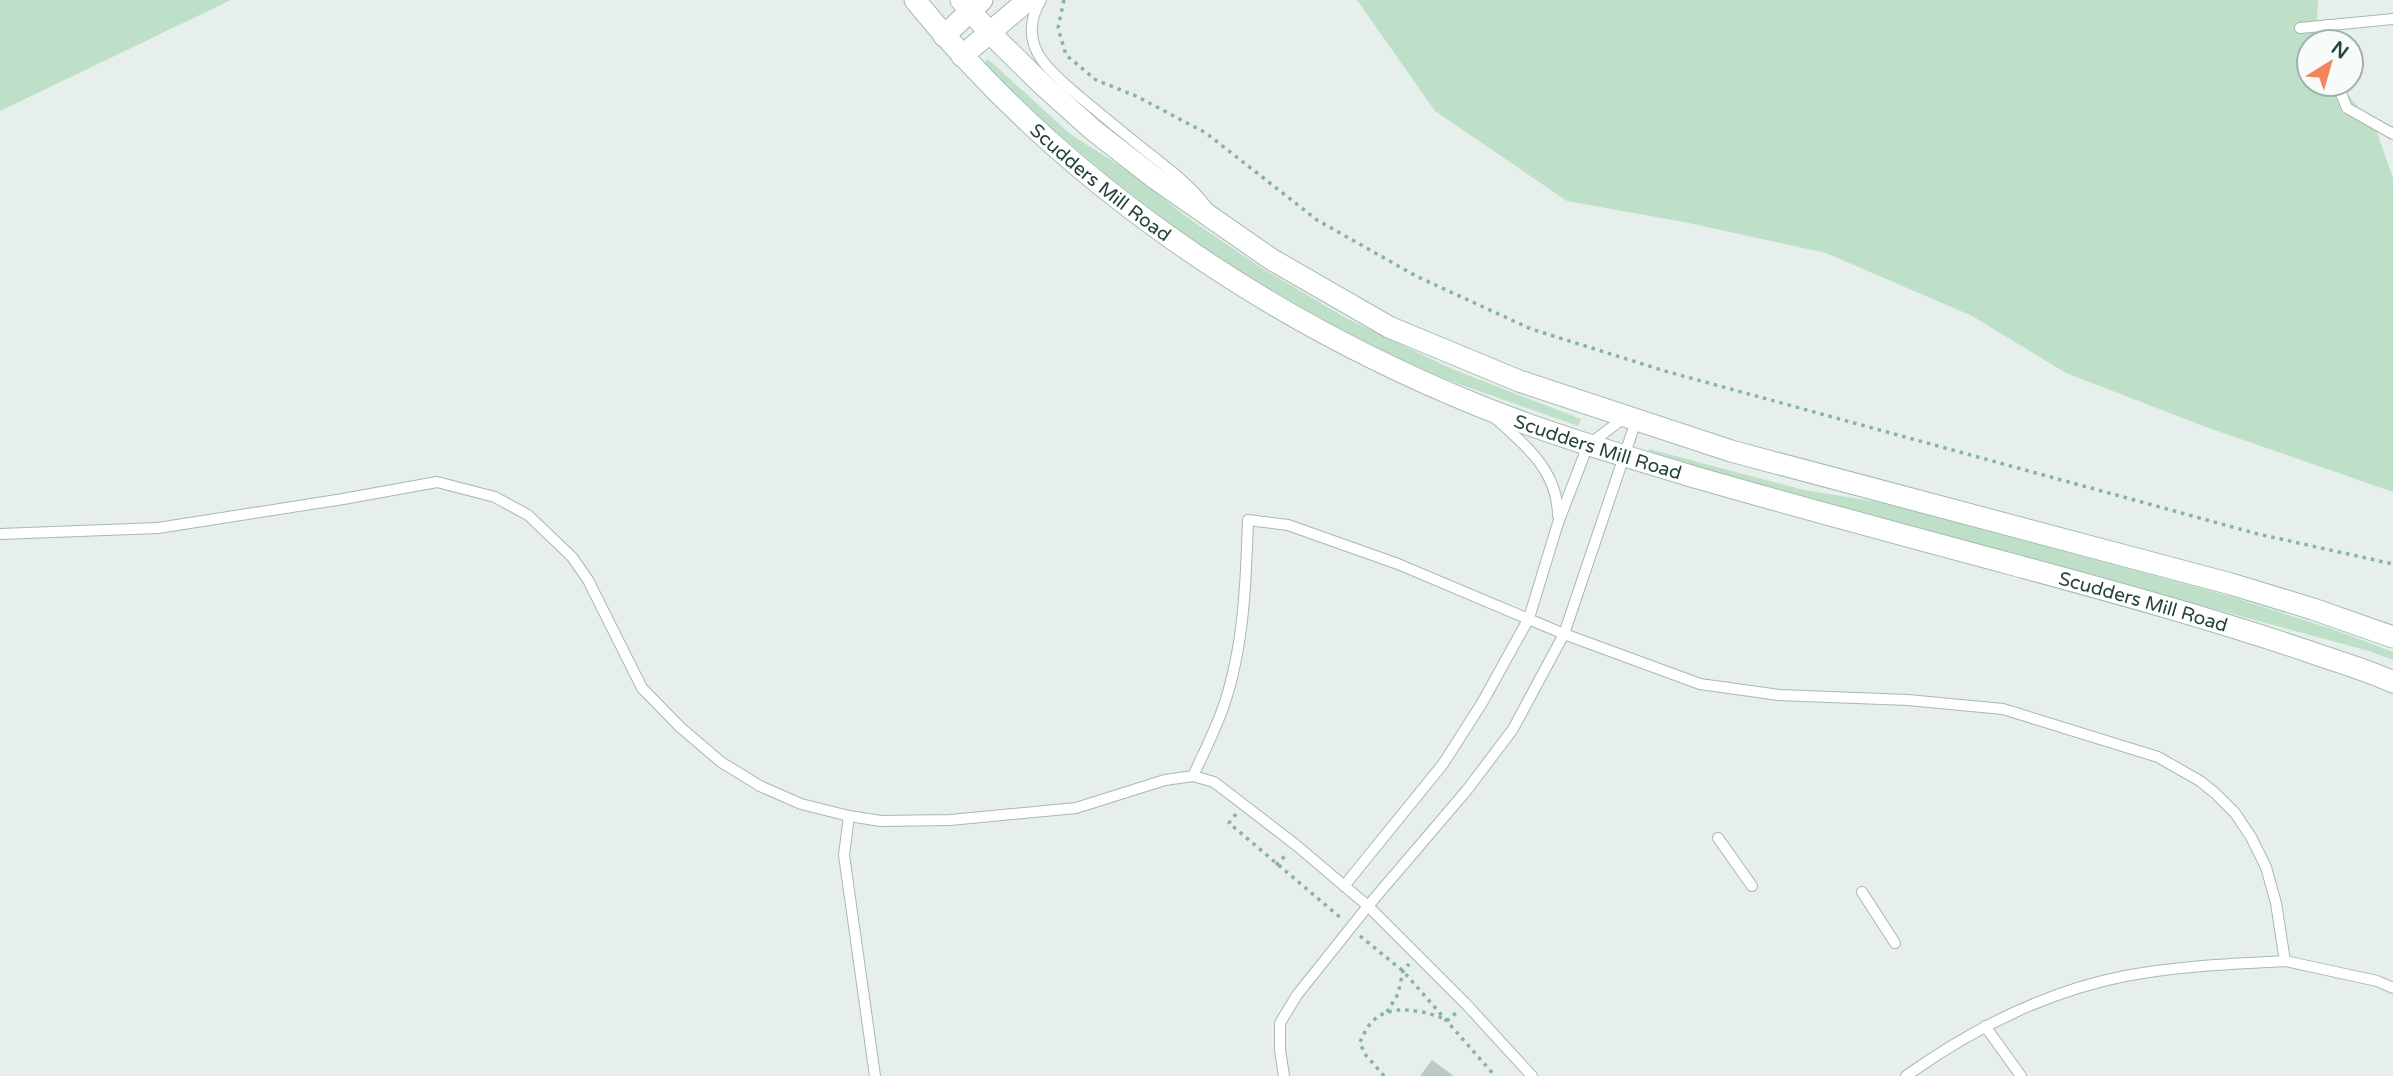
<svg xmlns="http://www.w3.org/2000/svg" width="2393" height="1076" font-family="'Varela Round',sans-serif">
	<style>
		.green { fill: #bfe0c8 }
		.building { fill: #bbcac4 }
		.lines { fill: none; stroke-linecap: round; stroke-linejoin: round }
		.service-casing { stroke: #a8b8b2; stroke-width: 12 }
		.minor-casing { stroke: #a8b8b2; stroke-width: 23 }
		.secondary-casing { stroke: #a4bbb3; stroke-width: 23 }
		.path { stroke: #86b3a5; stroke-width: 3.5; stroke-dasharray: 3.5 5; stroke-linecap: butt }
		.service { stroke: #fff; stroke-width: 10 }
		.minor { stroke: #fff; stroke-width: 21 }
		.secondary { stroke: #fff; stroke-width: 21 }
		.labels { text-anchor: middle; stroke-width: 6; stroke-linejoin: round; paint-order: stroke }
		.street-label { font-size: 19px; fill: #24423a; stroke: #f7fbf9 }
	</style>
	<rect width="100%" height="100%" fill="#e6efeb"/>
	<g class="green">
		<polygon points="0,0 231,0 0,111"/>
		<polygon points="1357,0 2318,0 2316,42 2309,42 2309,84 2340,84 2377,132 2393,178 2393,492 2206,427 2066,373 1972,316 1826,253 1684,222 1567,201 1435,111"/>
		<polygon points="988,59 1070,134 1122,167 1191,220 1263,269 1348,319 1452,369 1581,419 1578,426 1408,366 1373,349 1233,269 1164,220 1108,176 1043,121 984,63"/>
		<polygon points="1649,449 1804,490 1885,503 2229,596 2338,631 2393,652 2393,660 2369,651 1647,455"/>
	</g>
	<polygon class="building" points="1432,1060 1454,1076 1420,1076"/>
	<g class="lines">
		<defs>
			<g id="service">
				<path d="M1041,0C1029,19 1028,41 1042,60C1052,74 1067,86 1080,97C1104,117 1127,136 1151,155C1171,171 1191,186 1206,206"/>
				<polyline points="2328,25 2331,42"/>
				<polyline points="2300,28 2393,19"/>
				<polyline points="2337,84 2347,108 2393,134"/>
				<path d="M1496,419C1527,446 1558,472 1558,516"/>
				<polyline points="0,534 158,528 343,499 437,482 495,497 528,515 572,557 588,580 642,688 680,727 721,762 760,786 801,804 849,816 881,821 950,820 1076,808 1165,780 1193,776 1214,782 1296,845 1368,906 1466,1004 1532,1076"/>
				<path d="M1193,776C1204,752 1217,727 1225,702C1244,644 1246,581 1248,520L1288,525L1398,564L1564,634L1700,684L1779,695L1908,700L2003,709L2158,757L2200,781L2215,793L2235,813L2251,837L2266,867L2276,903L2285,961L2377,981L2393,988"/>
				<polyline points="849,816 844,855 875,1076"/>
				<polyline points="1718,838 1752,886"/>
				<polyline points="1344,886 1443,764 1482,703 1529,618 1558,523 1588,445 1624,418"/>
				<polyline points="1862,892 1895,943"/>
				<polyline points="1985,1026 2021,1076"/>
				<polyline points="1284,1076 1280,1050 1280,1023 1297,995 1368,906 1467,790 1513,729 1564,634 1636,421"/>
				<path d="M1906,1076C1972,1029 2044,992 2125,976C2177,966 2232,964 2285,961"/>
			</g>
			<g id="minor">
				<polyline points="944,36 982,0"/>
				<polyline points="962,56 1028,0"/>
			</g>
			<g id="secondary">
				<path id="s1" d="M915,0C1060,180 1263,318 1477,405C1549,434 1624,456 1698,478C1802,508 1907,536 2011,564C2110,591 2210,618 2307,651C2335,661 2365,669 2393,682"/>
				<polyline points="961,0 989,32 1043,85 1093,130 1156,179 1271,259 1389,327 1519,381 1731,451 2231,584 2313,609 2393,637"/>
			</g>
		</defs>
		<use href="#service" class="service-casing"/>
		<use href="#minor" class="minor-casing"/>
		<use href="#secondary" class="secondary-casing"/>
		<g class="path">
			<polyline points="1064,0 1058,28 1066,55 1096,80 1136,96 1206,133 1317,220 1416,276 1531,329 1665,371 2258,534 2393,564"/>
			<polyline points="1236,814 1229,823 1342,919"/>
			<polyline points="1276,865 1287,854"/>
			<polyline points="1360,936 1403,971 1495,1076"/>
			<polyline points="1387,1012 1398,994 1403,971 1409,964"/>
			<path d="M1384,1076L1364,1053L1360,1042C1363,1036 1366,1028 1372,1022C1390,1002 1425,1011 1448,1020L1457,1012"/>
		</g>
		<use href="#service" class="service"/>
		<use href="#minor" class="minor"/>
		<use href="#secondary" class="secondary"/>
	</g>
	<g class="labels">
		<g class="street-label">
			<text dy="7" stroke="none"><textPath href="#s1" startOffset="261">Scudders Mill Road</textPath></text>
			<text dy="7" stroke="none"><textPath href="#s1" startOffset="828">Scudders Mill Road</textPath></text>
			<text dy="7" stroke="none"><textPath href="#s1" startOffset="1395">Scudders Mill Road</textPath></text>
		</g>
	</g>
	<g transform="translate(2330 63) rotate(37)"><circle r="33" fill="#f7fbf9" stroke="#a3b1ad" stroke-width="2"/>
	<path d="M0-5L12 26L0 18L-12 26Z" fill="#f4845f"/>
	<text y="-10" font-size="19" font-weight="bold" text-anchor="middle" fill="#24423a">N</text>
	</g>
</svg>
